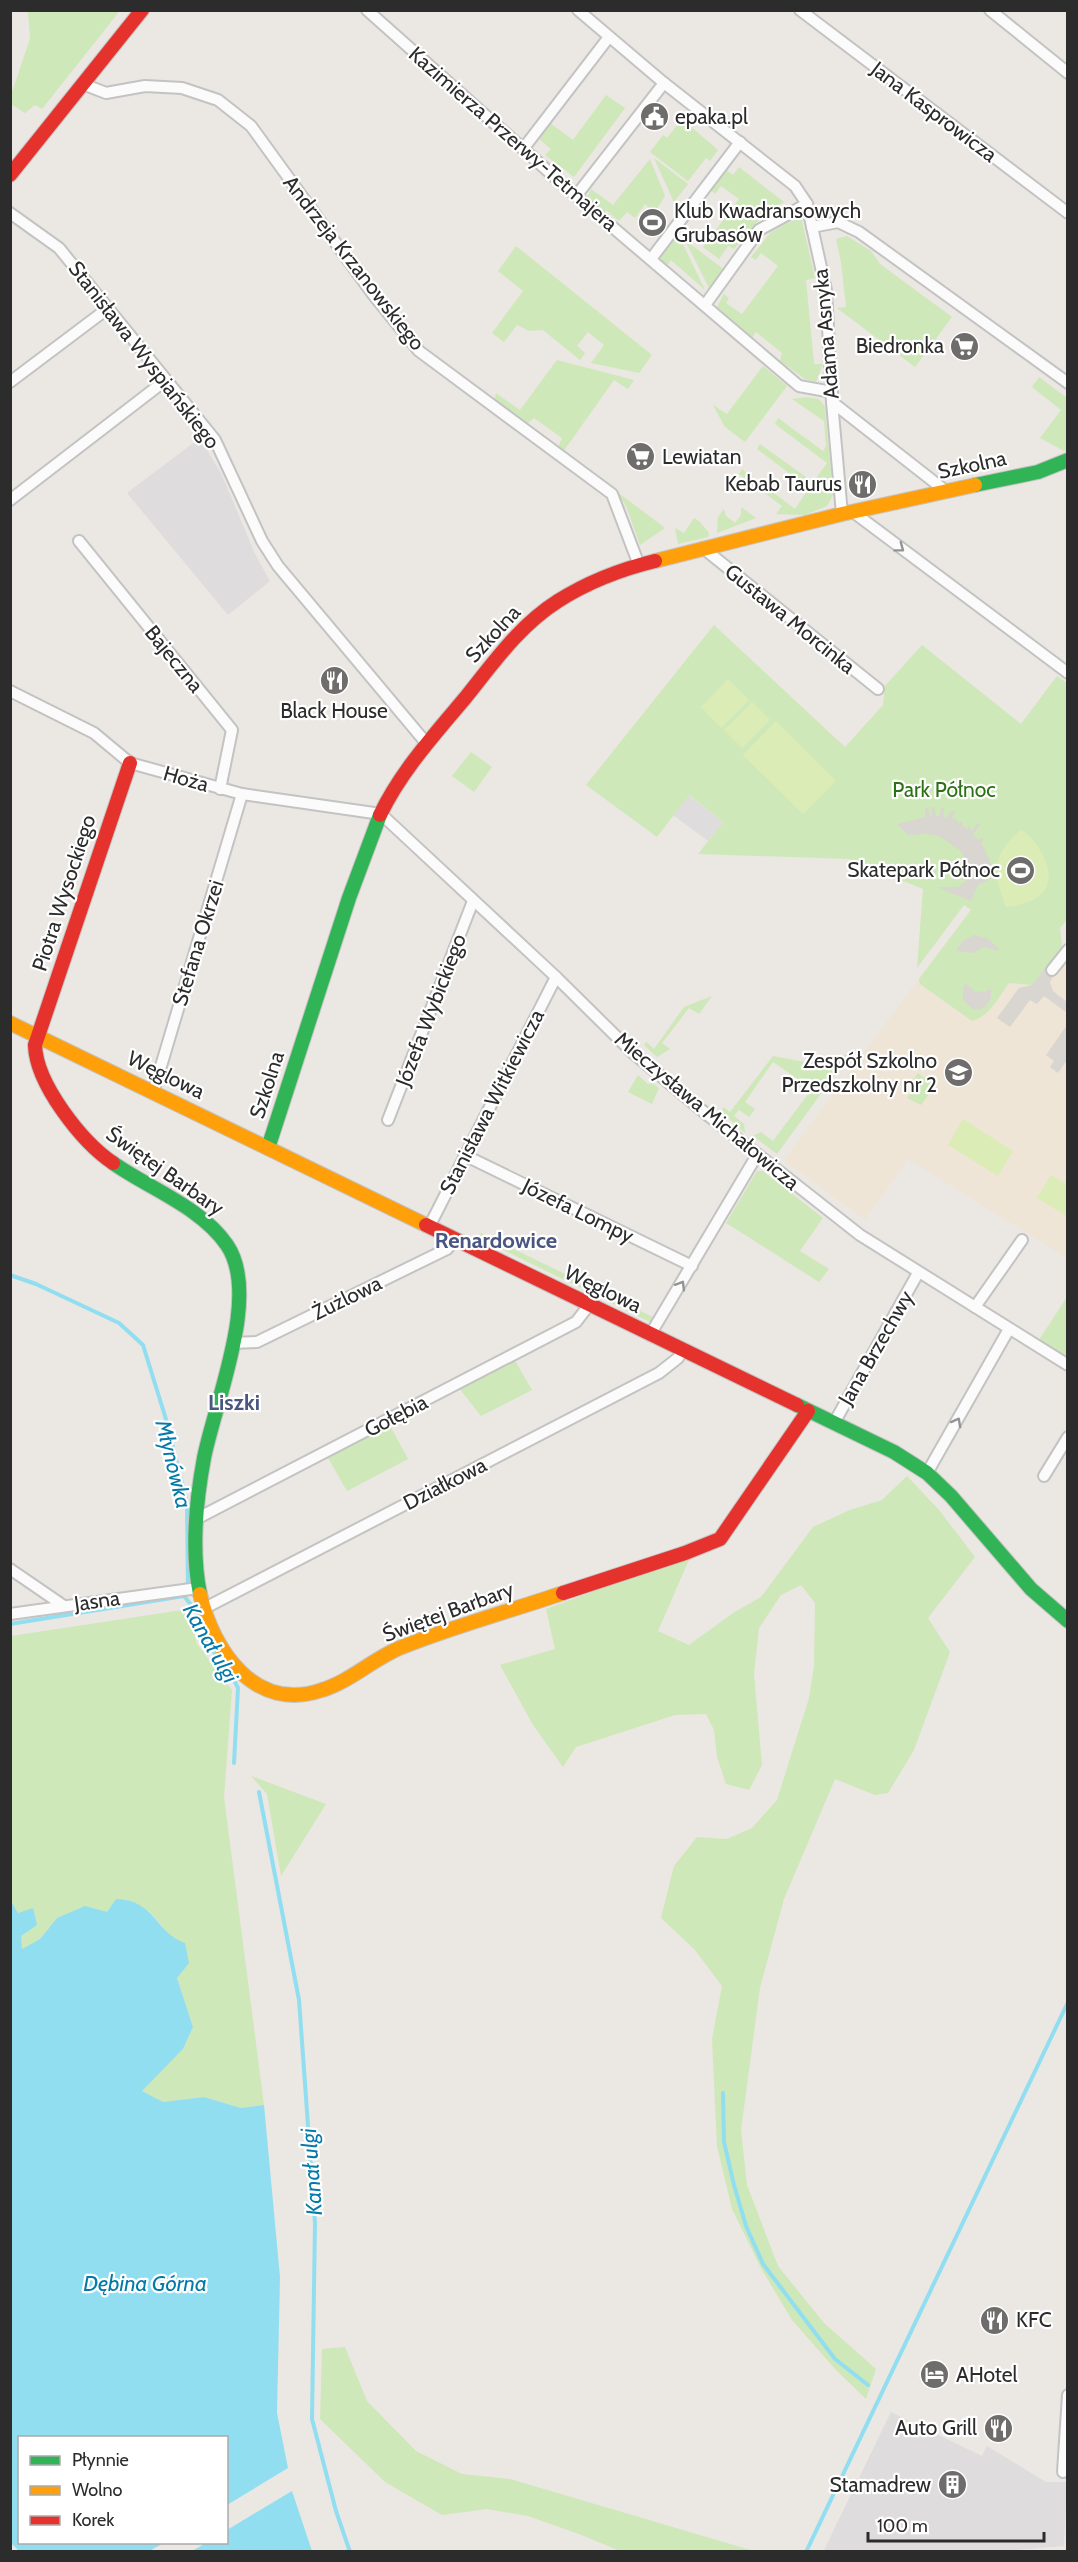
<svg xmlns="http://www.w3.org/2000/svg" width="1078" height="2562" font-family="Cabin,sans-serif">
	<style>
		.industrial { fill: #dfdcde }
		.education { fill: #eee5d6 }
		.green { fill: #cee8b9 }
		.pitch { fill: #dbecb6 }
		.plaza { fill: #d9d5d0 }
		.water { fill: #91def1 }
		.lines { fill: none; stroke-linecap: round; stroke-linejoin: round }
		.stream { stroke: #91def1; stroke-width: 4 }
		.street-casing { stroke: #c4c3c3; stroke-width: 14 }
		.fast-casing { stroke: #c4c3c3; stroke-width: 16 }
		.slow-casing { stroke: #c4c3c3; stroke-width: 16 }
		.jam-casing { stroke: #c4c3c3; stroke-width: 16 }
		.street { stroke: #fcfbfb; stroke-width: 10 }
		.fast { stroke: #30b455; stroke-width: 14 }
		.slow { stroke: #ff9f0a; stroke-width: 14 }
		.jam { stroke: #e5322d; stroke-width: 14 }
		.oneway { stroke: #949494 }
		.labels { text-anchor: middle; stroke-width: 4.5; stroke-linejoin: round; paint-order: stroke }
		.street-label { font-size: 21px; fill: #2c2c2c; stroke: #fff }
		.poi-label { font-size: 21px; fill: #2c2c2c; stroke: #fff; text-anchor: end }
		.park-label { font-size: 21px; fill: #2d7115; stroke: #fff }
		.neighbourhood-label { font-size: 22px; font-weight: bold; fill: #495681; stroke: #fff }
		.water-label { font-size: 22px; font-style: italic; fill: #047aa9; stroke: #fff }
	</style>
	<rect width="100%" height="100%" fill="#ebe7e2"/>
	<g class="industrial">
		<polygon points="200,438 222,475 255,554 270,581 228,615 127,493"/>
		<polygon points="688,795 723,822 708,841 673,815"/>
		<polygon points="891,2412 982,2456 987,2446 1046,2482 1067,2482 1064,2546 993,2552 823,2552"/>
	</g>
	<polygon class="education" points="971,909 1055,976 1067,960 1067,1258 908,1159 865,1220 784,1160"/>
	<g class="green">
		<polygon points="115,11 118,13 42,109 35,105 25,113 11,104 11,95 30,39 28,11"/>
		<polygon points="606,95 625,108 574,177 545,155 551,149 538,138 550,123 573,140"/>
		<polygon points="682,119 718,150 710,161 706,158 688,181 650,152 663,135 667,138"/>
		<polygon points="654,158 688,184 674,202"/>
		<polygon points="650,159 665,196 655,212 645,204 635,218 627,212 619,221 606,210 603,213 590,203 587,197 591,189 613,205"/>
		<polygon points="739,167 784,202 765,213 734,249 728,246 719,259 703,247 739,199 721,186 715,194 711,190 726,170 733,175"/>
		<polygon points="801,216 815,278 806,280 814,364 823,364 816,382 805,379 780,361 782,353 756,332 752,338 717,307 724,294 729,298 726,303 742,314 778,266 761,253 756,260 751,257 771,232"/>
		<polygon points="678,234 705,290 671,260 666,267 661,263 661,256"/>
		<polygon points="847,236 871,251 880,264 952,317 915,367 837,308 846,307 841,262 836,239"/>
		<polygon points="685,240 726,271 711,292"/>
		<polygon points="516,246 652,355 639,373 591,363 604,345 588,332 577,346 585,353 580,360 543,330 529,331 517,325 504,342 492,333 523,291 498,271"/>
		<polygon points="557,360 634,380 628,389 614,380 563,452 558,448 562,438 534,418 527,424 494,402 496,393 520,410"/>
		<polygon points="763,366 787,386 745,442 725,427 713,405 727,414"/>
		<polygon points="1039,377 1067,398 1067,450 1064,451 1040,438 1061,410 1032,387"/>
		<polygon points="806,397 819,399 825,407 833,495 827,506 805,515 776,514 782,506 739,474 742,469 795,509 809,488 757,449 760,444 813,482 827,463 775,424 778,418 823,451 826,446 824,421 792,399"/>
		<polygon points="616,491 665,528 640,545 626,506"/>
		<polygon points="741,507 756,518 717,533 718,517 724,509 726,516 735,523 741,515"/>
		<polygon points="694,518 700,522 709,533 708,537 678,544 675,528 684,533"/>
		<path d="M714,625L845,747L883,705L885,686L922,645L1021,724L1057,676L1068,684V918L1060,928L1062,948L1032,985L1009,983C997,999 991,1015 972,1021L920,984L919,979L971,910L964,905L917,968L923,889L849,859L698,854L723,822L689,795L657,837L586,785Z"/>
		<polygon points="471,752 492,767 474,792 452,776"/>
		<polygon points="712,996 699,1014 689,1008 662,1043 670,1049 657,1057 644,1045 646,1042 654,1049 684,1007"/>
		<polygon points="850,1054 777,1154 753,1136 761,1132 773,1141 812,1089 773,1062 745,1102 755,1109 749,1117 739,1110 734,1116 744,1124 745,1133 722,1112 723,1107 730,1112 773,1056 810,1063"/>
		<polygon points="918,1073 935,1086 921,1105 907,1098 917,1085 912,1081"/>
		<polygon points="638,1075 648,1084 652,1083 659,1088 652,1104 628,1092"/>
		<polygon points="757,1171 763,1171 823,1218 800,1251 829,1269 819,1282 726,1223"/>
		<polygon points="481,1233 653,1317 650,1322 479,1238"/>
		<polygon points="1067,1297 1067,1358 1039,1340"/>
		<polygon points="514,1359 532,1390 481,1416 459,1388"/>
		<polygon points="389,1424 408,1459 347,1491 327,1456"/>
		<polygon points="907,1476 939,1510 975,1557 928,1618 950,1652 914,1750 888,1793 875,1795 835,1779 784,1899 760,1988 741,2130 747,2185 778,2266 824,2323 876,2369 866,2399 836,2370 792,2320 762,2270 732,2209 717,2146 712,2039 722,1986 695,1950 661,1918 674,1866 697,1837 727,1839 752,1828 777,1800 809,1698 814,1666 815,1603 801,1585 781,1595 759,1628 754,1674 762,1765 749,1790 726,1784 717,1757 714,1730 706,1714 675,1715 576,1747 563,1767 533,1725 500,1665 555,1649 546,1609 691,1555 658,1631 689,1645 733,1613 761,1597 813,1527 850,1510 882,1500"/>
		<polygon points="189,1609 197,1644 232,1690 224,1797 264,2105 241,2108 204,2097 163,2102 141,2091 183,2049 193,2027 177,1978 173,1939 149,1911 107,1912 57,1918 40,1939 22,1949 18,1913 11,1901 11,1636"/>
		<polygon points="251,1776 326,1804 281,1876 267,1794"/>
		<polygon points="345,2347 367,2401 416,2451 462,2474 510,2479 754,2551 620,2551 579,2534 528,2516 487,2509 442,2515 385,2482 320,2419 322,2349"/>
	</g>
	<g class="pitch">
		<polygon points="728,679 749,700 721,728 701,707"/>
		<polygon points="752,702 770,720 742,748 724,730"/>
		<polygon points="776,721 836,781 803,814 743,755"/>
		<path d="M1021,830C1037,839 1058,872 1044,891C1035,902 1018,906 1006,907C993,874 991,854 1021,830Z"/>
		<polygon points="963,1119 1013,1151 998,1176 948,1145"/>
		<polygon points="1051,1175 1067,1184 1067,1216 1037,1198"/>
	</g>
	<g class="plaza">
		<polygon points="928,807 930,816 932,815 931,807 934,807 936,816 940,816 941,808 944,808 943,817 946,818 952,811 955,812 951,820 955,818 959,824 961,821 963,823 962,826 967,829 969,827 971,828 971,832 978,823 980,825 973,834 979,840 982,838 984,840 981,842 991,864 991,873 987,881 978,885 971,901 937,887 958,887 967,880 969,865 960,850 939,836 927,834 908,835 897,824 925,817 925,808"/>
		<polygon points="974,935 987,938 999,949 998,951 984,947 973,953 956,951 963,941"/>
		<polygon points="1045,968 1054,975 1050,982 1053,991 1067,1002 1067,1013 1044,996 1037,1004 1030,1000 1010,1027 997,1018 1019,988 1032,985"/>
		<polygon points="966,984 975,991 984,992 991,989 991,998 986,1006 981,1009 973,1009 963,1000 963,986"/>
		<polygon points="1067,1025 1067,1060 1058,1073 1050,1067 1054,1061 1046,1055"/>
	</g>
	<g class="water">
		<path d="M116,1899C156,1900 155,1933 185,1943L189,1963L177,1978L193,2027L183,2049L142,2091L163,2102L204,2097L241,2108L264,2105L280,2277L277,2413L288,2468L227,2505L226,2438H20V2542L164,2543L149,2551H19L10,2542L11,1901L18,1913L33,1908L37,1925L21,1936L22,1949L40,1939L57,1918L85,1906L107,1912Z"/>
		<polygon points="292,2491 312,2551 192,2551 206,2543 226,2542 227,2530"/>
	</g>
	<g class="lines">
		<g class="stream">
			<polyline points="10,1275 36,1284 119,1323 143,1345 165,1416 187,1503 188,1590 184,1596 10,1624"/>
			<polyline points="184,1596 196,1611 206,1642 231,1674 238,1688 234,1763"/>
			<polyline points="259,1792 299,2000 315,2223 312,2419 336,2511 350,2552"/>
			<polyline points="723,2093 724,2142 734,2185 746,2226 763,2264 835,2359 868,2385"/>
			<polyline points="806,2552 1068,2002"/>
		</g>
		<defs>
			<g id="street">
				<polyline points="367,10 576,196 799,386 832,392"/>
				<polyline points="578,10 664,83 795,186 807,204 826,290 832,402 842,514"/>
				<polyline points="800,10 1068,213"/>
				<polyline points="990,10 1068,73"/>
				<polyline points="83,84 106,93 145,86 182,88 218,100 251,126 372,293 419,351 612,494 639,565"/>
				<polyline points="523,149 609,37"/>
				<polyline points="576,196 664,83"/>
				<polyline points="10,213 59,248 215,440 262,541 278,566 427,744"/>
				<polyline points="812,227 838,222 859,232 1068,383"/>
				<polyline points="651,259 740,142"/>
				<polyline points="705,305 759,230 807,204"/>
				<polyline points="10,382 107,309"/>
				<polyline points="832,402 947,492"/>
				<polyline points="10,500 166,380"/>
				<polyline points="853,512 1068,673"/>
				<polyline points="79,541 232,730 220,789"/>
				<polyline points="703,548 878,689"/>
				<polyline points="10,691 94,733 130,763 242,794 381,814 556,977 632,1052 710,1117 860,1235 1068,1365"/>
				<polyline points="1052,970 1068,950"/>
				<polyline points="153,1093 242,794"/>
				<polyline points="388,1120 473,901"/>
				<polyline points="464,1155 692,1266"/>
				<polyline points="429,1227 556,977"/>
				<polyline points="975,1307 1022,1240"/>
				<polyline points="650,1335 757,1155"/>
				<polyline points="233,1343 257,1342 447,1249 455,1240"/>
				<polyline points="834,1423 918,1273"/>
				<polyline points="927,1473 1009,1329"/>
				<polyline points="1044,1476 1068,1437"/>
				<polyline points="196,1519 576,1322 589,1305"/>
				<polyline points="10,1569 64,1606"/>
				<polyline points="203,1609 659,1373 678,1358 682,1351"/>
				<polyline points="10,1614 198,1588"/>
				<polyline points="1063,2472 1068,2395"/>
			</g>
			<g id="fast">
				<polyline points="975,485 1038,472 1068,460"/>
				<polyline points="268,1148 349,898 380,815"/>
				<path d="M113,1163C150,1189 201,1207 227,1245C261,1295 215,1402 204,1458C196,1501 191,1550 200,1594"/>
				<polyline points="797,1405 894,1452 927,1473 951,1496 1031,1589 1068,1621"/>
			</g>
			<g id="slow">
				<polyline points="655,561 842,514 975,485"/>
				<polyline points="10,1023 426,1225"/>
				<path d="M200,1594C213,1651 255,1713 322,1690C351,1681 374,1658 402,1647C455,1626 510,1611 563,1593"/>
			</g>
			<g id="jam">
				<polyline points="10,175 142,10"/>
				<path d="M380,815C401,771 435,734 466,697C494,662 520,625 558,601C588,582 622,569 655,561"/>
				<path d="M113,1163C82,1142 36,1084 35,1045L130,763"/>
				<polyline points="426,1225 797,1405"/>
				<polyline points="563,1593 685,1553 720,1539 808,1411"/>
			</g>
		</defs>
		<use href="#street" class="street-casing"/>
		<use href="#fast" class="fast-casing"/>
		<use href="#slow" class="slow-casing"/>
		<use href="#jam" class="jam-casing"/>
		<use href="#street" class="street"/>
		<use href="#fast" class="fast"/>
		<use href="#slow" class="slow"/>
		<use href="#jam" class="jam"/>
	</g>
	<defs><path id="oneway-chevron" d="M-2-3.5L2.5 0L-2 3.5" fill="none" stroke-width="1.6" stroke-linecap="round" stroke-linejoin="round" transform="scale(1.5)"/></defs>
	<g class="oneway">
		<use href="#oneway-chevron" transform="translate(900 548) rotate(37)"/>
		<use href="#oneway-chevron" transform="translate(681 1285) rotate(-59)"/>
		<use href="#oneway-chevron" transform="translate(957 1422) rotate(-61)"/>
	</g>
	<defs>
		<symbol id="civic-disc" viewBox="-11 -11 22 22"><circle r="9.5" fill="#6f6d6c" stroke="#fff"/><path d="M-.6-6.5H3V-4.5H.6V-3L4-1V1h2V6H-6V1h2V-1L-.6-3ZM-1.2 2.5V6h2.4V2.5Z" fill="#fff"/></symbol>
		<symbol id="stadium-disc" viewBox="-11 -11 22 22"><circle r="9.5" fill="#6f6d6c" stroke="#fff"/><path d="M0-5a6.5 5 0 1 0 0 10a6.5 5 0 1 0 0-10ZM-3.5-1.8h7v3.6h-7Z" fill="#fff"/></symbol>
		<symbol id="supermarket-disc" viewBox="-11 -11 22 22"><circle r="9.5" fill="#6f6d6c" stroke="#fff"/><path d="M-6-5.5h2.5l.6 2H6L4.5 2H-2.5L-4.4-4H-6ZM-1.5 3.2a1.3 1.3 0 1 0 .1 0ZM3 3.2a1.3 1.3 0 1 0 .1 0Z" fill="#fff"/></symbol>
		<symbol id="restaurant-disc" viewBox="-11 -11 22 22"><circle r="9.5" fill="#6f6d6c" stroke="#fff"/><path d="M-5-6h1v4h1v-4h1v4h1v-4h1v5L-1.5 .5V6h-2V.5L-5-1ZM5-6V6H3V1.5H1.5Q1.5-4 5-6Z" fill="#fff"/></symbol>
		<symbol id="school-disc" viewBox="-11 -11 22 22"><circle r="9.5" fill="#6f6d6c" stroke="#fff"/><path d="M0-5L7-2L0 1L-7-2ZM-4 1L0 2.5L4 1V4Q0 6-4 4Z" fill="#fff"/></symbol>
		<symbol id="hotel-disc" viewBox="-11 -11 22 22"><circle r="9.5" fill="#6f6d6c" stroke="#fff"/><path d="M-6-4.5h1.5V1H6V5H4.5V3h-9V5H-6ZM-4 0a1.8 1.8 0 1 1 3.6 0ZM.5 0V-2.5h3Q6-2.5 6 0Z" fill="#fff"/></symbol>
		<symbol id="building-disc" viewBox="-11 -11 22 22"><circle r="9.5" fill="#6f6d6c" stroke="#fff"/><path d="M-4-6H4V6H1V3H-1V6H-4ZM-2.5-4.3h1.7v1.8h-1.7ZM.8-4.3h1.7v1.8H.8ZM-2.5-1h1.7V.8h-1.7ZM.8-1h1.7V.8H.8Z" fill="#fff"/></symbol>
	</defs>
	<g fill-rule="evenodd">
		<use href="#civic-disc" x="638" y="100" width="33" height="33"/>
		<use href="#stadium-disc" x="636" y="206" width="33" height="33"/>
		<use href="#supermarket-disc" x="948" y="330" width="33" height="33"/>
		<use href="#supermarket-disc" x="624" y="440" width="33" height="33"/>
		<use href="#restaurant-disc" x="846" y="468" width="33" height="33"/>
		<use href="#restaurant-disc" x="318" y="664" width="33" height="33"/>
		<use href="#stadium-disc" x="1004" y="854" width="33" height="33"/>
		<use href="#school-disc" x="942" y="1056" width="33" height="33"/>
		<use href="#restaurant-disc" x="978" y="2304" width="33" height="33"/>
		<use href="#hotel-disc" x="918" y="2358" width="33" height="33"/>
		<use href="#restaurant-disc" x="982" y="2412" width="33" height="33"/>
		<use href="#building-disc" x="936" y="2468" width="33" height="33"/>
	</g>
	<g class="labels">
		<g class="street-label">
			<text transform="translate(934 112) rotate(37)" y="7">Jana Kasprowicza</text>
			<text transform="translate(513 139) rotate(41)" y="7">Kazimierza Przerwy-Tetmajera</text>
			<text transform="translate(354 263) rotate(52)" y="7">Andrzeja Krzanowskiego</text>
			<text transform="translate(826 334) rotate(-95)" y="7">Adama Asnyka</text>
			<text transform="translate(144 355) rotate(52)" y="7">Stanisława Wyspiańskiego</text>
			<text transform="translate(972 465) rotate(-12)" y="7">Szkolna</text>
			<text transform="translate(790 619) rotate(39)" y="7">Gustawa Morcinka</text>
			<text transform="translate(493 634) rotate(-47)" y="7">Szkolna</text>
			<text transform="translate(174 659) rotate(51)" y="7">Bajeczna</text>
			<text transform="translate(186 779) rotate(16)" y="7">Hoża</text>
			<text transform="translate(64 893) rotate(-72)" y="7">Piotra Wysockiego</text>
			<text transform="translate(198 943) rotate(-73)" y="7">Stefana Okrzei</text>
			<text transform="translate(431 1010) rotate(-69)" y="7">Józefa Wybickiego</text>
			<text transform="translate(166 1075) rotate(26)" y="7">Węglowa</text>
			<text transform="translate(267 1085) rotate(-72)" y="7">Szkolna</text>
			<text transform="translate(492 1102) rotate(-63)" y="7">Stanisława Witkiewicza</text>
			<text transform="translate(707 1111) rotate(40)" y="7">Mieczysława Michałowicza</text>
			<text transform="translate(165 1171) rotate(35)" y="7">Świętej Barbary</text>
			<text transform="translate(578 1211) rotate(26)" y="7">Józefa Lompy</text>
			<text transform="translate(603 1289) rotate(26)" y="7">Węglowa</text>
			<text transform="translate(347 1298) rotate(-26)" y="7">Żużlowa</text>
			<text transform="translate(876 1348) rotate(-60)" y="7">Jana Brzechwy</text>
			<text transform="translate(396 1416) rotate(-27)" y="7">Gołębia</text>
			<text transform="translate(445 1484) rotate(-27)" y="7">Działkowa</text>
			<text transform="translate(97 1601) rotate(-8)" y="7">Jasna</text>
			<text transform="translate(448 1612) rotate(-20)" y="7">Świętej Barbary</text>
		</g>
		<g class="poi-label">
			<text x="675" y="124" text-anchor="start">epaka.pl</text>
			<text x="674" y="218" text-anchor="start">Klub Kwadransowych<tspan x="674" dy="24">Grubasów</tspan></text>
			<text x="944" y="353">Biedronka</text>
			<text x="662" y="464" text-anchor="start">Lewiatan</text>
			<text x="842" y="491">Kebab Taurus</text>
			<text x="334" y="718" text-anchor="middle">Black House</text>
			<text x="1000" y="877">Skatepark Północ</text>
			<text x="937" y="1068">Zespół Szkolno<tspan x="937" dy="24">Przedszkolny nr 2</tspan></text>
			<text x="1016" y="2327" text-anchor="start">KFC</text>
			<text x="956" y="2382" text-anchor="start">AHotel</text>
			<text x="977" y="2435">Auto Grill</text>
			<text x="931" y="2492">Stamadrew</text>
		</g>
		<g class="park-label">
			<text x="944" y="797">Park Północ</text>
		</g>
		<g class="neighbourhood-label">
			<text x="496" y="1248">Renardowice</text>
			<text x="234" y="1410">Liszki</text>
		</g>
		<g class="water-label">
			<text transform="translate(174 1464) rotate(76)" y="8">Młynówka</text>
			<text transform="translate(211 1643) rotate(60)" y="8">Kanał ulgi</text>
			<text transform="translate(311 2172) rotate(-94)" y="8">Kanał ulgi</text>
			<text x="145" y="2291">Dębina Górna</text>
		</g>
	</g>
	<rect width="1078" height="2562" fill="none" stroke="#2c2c2c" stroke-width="24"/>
	<rect x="18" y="2436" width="210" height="108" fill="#ffffff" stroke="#ababab" stroke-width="1.5"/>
	<rect x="30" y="2456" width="30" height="9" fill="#30b455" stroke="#ababab" stroke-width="1.5"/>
	<text x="72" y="2466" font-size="18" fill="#2c2c2c">Płynnie</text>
	<rect x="30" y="2486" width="30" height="9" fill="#ff9f0a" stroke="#ababab" stroke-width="1.5"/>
	<text x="72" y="2496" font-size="18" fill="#2c2c2c">Wolno</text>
	<rect x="30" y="2516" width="30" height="9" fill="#e5322d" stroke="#ababab" stroke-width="1.5"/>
	<text x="72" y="2526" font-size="18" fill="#2c2c2c">Korek</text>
	<path d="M868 2532v9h176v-9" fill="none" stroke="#2c2c2c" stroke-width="3"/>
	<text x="877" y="2532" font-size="18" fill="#2c2c2c" stroke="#ffffff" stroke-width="4.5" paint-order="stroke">100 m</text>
</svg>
